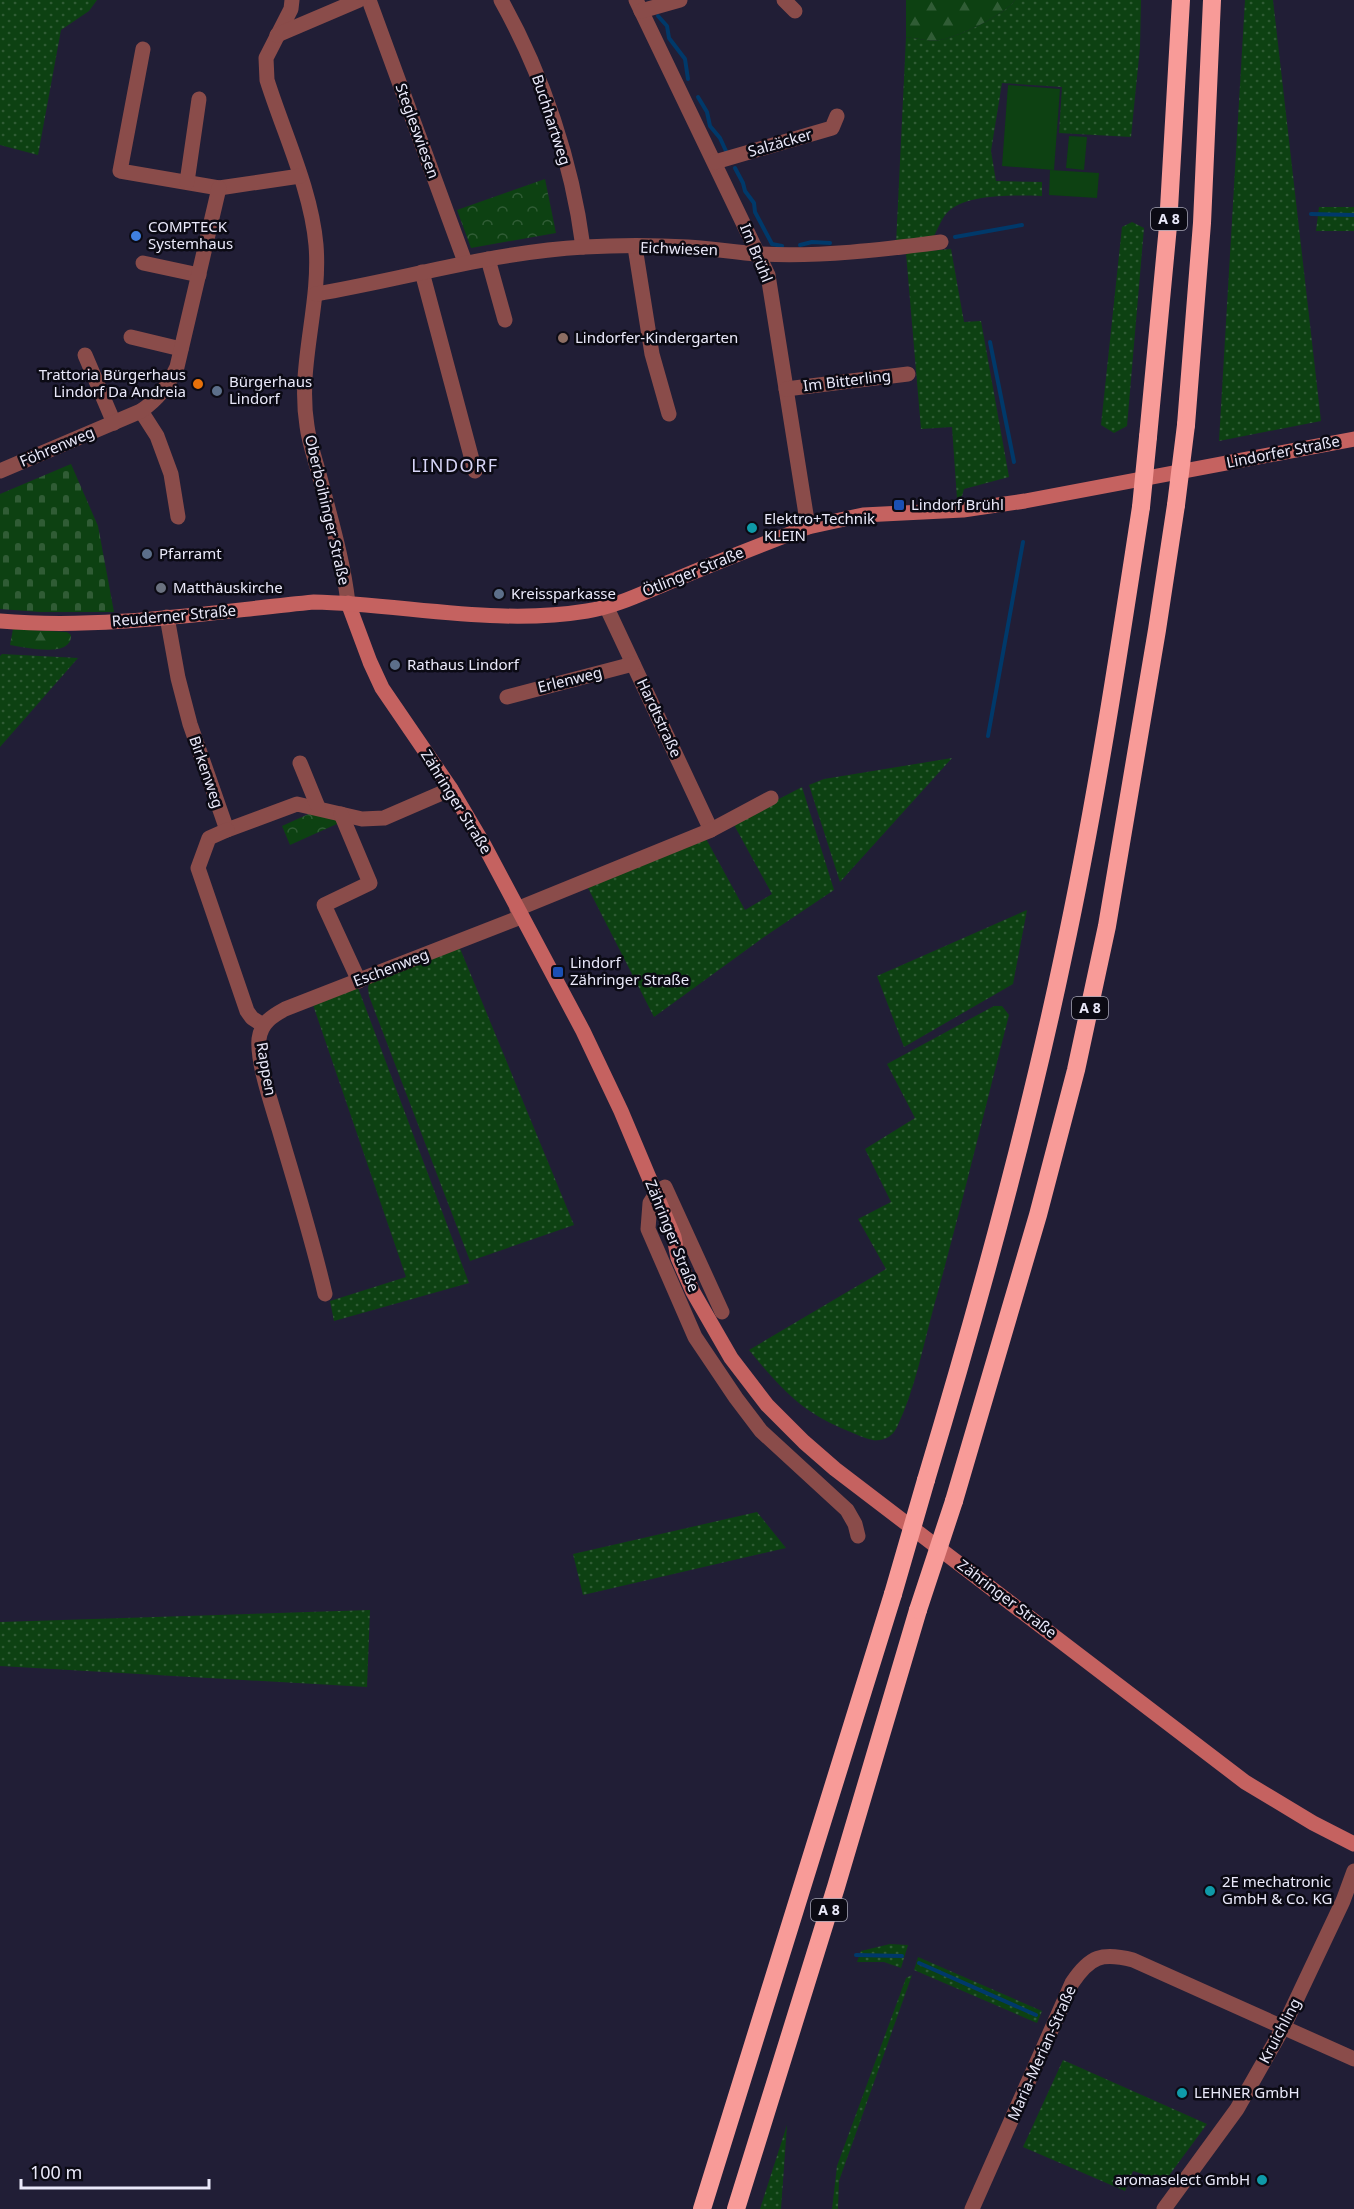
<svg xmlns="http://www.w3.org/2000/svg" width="1354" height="2209" font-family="'Noto Sans',sans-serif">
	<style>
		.grass { fill: url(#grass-dots) }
		.forest { fill: url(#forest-firs) }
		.cemetery { fill: url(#cemetery-stones) }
		.park { fill: url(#park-crowns) }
		.pitch { fill: #0d4112 }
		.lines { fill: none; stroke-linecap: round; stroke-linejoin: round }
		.stream { stroke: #00396a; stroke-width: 4 }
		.street { stroke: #8a4c4a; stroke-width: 15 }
		.secondary { stroke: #c56260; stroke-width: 15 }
		.highway { stroke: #f89b98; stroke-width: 18 }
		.highway-bridge { stroke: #f89b98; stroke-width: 18 }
		.shop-dot { fill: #3f7fe0; stroke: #0b0a14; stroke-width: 2 }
		.education-dot { fill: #8d6e63; stroke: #0b0a14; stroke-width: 2 }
		.food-dot { fill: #e8710a; stroke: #0b0a14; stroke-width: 2 }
		.service-dot { fill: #5c6f8a; stroke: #0b0a14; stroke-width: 2 }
		.transit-dot { fill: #1a4fb4; stroke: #0b0a14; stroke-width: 2 }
		.culture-dot { fill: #0f9aa8; stroke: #0b0a14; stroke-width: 2 }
		.worship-dot { fill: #6b7280; stroke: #0b0a14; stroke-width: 2 }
		.labels { text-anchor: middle; stroke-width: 5; stroke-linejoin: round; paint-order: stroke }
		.shield { fill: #0b0a14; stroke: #a7a6b5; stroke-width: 1.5 }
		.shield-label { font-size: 14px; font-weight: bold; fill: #eae9fa }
		.street-label { font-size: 15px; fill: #eae9fa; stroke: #0b0a14 }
		.poi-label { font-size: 15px; fill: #eae9fa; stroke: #0b0a14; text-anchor: start }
		.quarter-label { font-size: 18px; letter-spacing: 1.5px; fill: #d7d5f7; stroke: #0b0a14 }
	</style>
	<defs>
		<pattern id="grass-dots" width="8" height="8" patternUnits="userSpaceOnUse" patternTransform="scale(1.5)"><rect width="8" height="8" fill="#0d4112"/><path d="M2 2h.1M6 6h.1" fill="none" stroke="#305c35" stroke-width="1.8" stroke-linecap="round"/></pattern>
		<pattern id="forest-firs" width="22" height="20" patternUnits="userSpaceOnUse" patternTransform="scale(1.5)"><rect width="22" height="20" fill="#0d4112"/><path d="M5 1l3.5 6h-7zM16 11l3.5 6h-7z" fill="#305c35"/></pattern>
		<pattern id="cemetery-stones" width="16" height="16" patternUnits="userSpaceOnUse" patternTransform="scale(1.5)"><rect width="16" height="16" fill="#0d4112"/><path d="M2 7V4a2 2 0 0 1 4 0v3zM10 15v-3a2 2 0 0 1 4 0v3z" fill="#305c35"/></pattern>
		<pattern id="park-crowns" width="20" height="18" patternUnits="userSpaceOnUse" patternTransform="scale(1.5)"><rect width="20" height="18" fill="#0d4112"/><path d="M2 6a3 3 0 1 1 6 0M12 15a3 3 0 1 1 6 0" fill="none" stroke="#305c35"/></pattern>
	</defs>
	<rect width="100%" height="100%" fill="#211e36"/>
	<g class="grass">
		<polygon points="0,0 97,0 89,11 61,30 38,155 0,145"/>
		<path d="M1015,0H1141L1140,47L1131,137L1059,133L1062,87L1002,83L991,151L996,181L1042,182V196C1017,195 963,193 946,214C940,221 937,232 932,239L896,244L906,37C916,38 930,42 940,40C958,37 1005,15 1015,0Z"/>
		<polygon points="1245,0 1273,0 1321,421 1219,441"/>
		<polygon points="1319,207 1354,207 1354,231 1316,231"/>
		<polygon points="1132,222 1144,228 1127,426 1114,433 1101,425 1122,227"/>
		<polygon points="951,249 964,322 981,321 1009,477 964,489 962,496 957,499 952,427 921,429 906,253"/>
		<polygon points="2,654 78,658 0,747 0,656"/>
		<polygon points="952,758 840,882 809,785 824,779"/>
		<polygon points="802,787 834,890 764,937 654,1017 587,886 705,837 745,910 772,894 733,823"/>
		<polygon points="1027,910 1013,984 904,1047 877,976"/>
		<polygon points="459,946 574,1225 470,1261 369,996 368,988 370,980"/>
		<polygon points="357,985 469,1283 334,1321 330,1301 406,1277 312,1002"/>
		<path d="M994,1006H1002L1009,1015C984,1112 961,1209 934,1306C923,1346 915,1390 897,1427C894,1433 890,1437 884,1439C874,1443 863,1437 853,1433C803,1414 782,1390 749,1350L886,1269L858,1219L891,1202L865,1149L915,1118L887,1064Z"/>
		<polygon points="757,1512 786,1548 583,1595 573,1554"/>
		<polygon points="370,1610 367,1687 0,1666 0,1622"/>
		<polygon points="890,1944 908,1945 901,1968 884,1962 857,1962 861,1951"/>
		<polygon points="918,1957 1042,2011 1037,2023 914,1970"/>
		<polygon points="912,1975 839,2181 838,2209 832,2209 837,2166 906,1978"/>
		<polygon points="1063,2060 1207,2124 1165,2181 1133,2171 1125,2191 1023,2147"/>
		<polygon points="787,2125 781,2209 760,2209"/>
	</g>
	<g class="forest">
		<path d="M906,0H1015C1005,15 958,37 940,40C930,42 916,38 906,37Z"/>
		<path d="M13,629L67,632L71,635C72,659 24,647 10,645Z"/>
	</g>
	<polygon class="cemetery" points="71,464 98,526 114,612 40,612 0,609 0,494"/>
	<g class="park">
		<polygon points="545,179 556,233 471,248 457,210"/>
		<polygon points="313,812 337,818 339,823 290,845 282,826"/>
	</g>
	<g class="pitch">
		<polygon points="1008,85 1060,89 1054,170 1002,166"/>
		<polygon points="1069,136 1087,137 1084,170 1066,168"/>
		<polygon points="1050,170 1099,173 1097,198 1049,195"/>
	</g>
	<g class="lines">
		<g class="stream">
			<polyline points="658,16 667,26 669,38 685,59 688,79"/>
			<polyline points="698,97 707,112 710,126 720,138 726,151"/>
			<polyline points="735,168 743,183 745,191 754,203 755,212 772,244 782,246"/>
			<polyline points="1311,214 1354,215"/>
			<polyline points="955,237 1022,225"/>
			<polyline points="800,245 812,242 830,243"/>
			<polyline points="990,342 1014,462"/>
			<polyline points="988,736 1023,542"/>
			<polyline points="856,1955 902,1956"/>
			<polyline points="919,1963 1036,2015"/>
		</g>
		<g class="street">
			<path d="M292,0L291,9L266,58L267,80C284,134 311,189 316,245C321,306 297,365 307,426C309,442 315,459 319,474C330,517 343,559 348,603"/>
			<polyline points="369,0 465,262"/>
			<path d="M501,0C543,75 572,162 583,247"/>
			<polyline points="636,0 768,275 808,527"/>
			<polyline points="784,0 795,11"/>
			<polyline points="641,11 680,0"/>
			<polyline points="277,35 359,0"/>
			<polyline points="143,49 120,171 219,188 300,176"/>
			<polyline points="715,162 832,128 837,116"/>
			<polyline points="187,182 199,99"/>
			<polyline points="635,247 652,354 669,414"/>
			<polyline points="488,259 505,320"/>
			<polyline points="143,263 199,275"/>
			<polyline points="422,272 475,471"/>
			<path d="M316,294C405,279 493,252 584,247C618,245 654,245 688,247C712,248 736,253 760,254C821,257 881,250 941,242"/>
			<polyline points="131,337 181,349"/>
			<polyline points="85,355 114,423"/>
			<polyline points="786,389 908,374"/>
			<polyline points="141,411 157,436 171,474 178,517"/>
			<path d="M0,471L141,411C158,399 168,386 177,367L219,188"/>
			<polyline points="606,606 711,830"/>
			<polyline points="167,617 178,678 190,724 227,830 297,804 362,819 384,818 451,789"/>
			<polyline points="507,697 633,664"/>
			<polyline points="300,763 318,807"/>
			<polyline points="341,814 370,883 324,905 359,981"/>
			<polyline points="227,830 209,838 198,868 247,1011 252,1018 263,1025"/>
			<polyline points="517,909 711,830 771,798"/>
			<path d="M325,1294C312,1238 295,1184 279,1129C272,1105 257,1063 259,1039C261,1023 272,1016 285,1009L521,917"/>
			<polyline points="722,1312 665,1187 656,1194 650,1203 648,1229 695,1337 736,1398 761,1431 847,1510 855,1524 858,1536"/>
			<path d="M972,2209L1072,1983C1090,1956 1102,1952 1133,1960L1354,2059"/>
			<polyline points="1164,2209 1237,2109 1283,2028 1343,1901 1354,1871"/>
		</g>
		<g class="secondary">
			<polyline points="348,603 370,662 382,688 451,789 484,845 583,1031 621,1111 674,1237 678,1258 693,1292 731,1358 767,1405 804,1442 835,1469 1245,1782 1313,1823 1354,1844"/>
			<path d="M0,621C105,630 210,612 314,602C404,604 496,626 587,611C615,607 645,592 672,581C717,562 763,544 808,527L863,515L963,510L1025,501L1354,439"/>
		</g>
		<g class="highway">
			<polyline points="1186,425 1202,223 1212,0"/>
			<polyline points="1148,437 1168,226 1181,0"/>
			<path d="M926,1480C978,1307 1026,1133 1063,957C1095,808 1118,658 1141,507"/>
			<polyline points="954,1501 1038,1215 1076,1070 1107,926 1157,630 1176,505"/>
			<polyline points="702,2209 893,1594"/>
			<polyline points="736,2209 836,1887 918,1610"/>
		</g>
		<g class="highway-bridge">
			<polyline points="1176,505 1186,425"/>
			<polyline points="1141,507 1148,437"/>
			<polyline points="893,1594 926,1480"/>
			<polyline points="918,1610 954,1501"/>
		</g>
	</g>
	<circle class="shop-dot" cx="136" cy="236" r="6"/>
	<circle class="education-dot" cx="563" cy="338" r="6"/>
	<circle class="food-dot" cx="198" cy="384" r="6"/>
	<g class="service-dot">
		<circle cx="217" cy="391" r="6"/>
		<circle cx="147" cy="554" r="6"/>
		<circle cx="499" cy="594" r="6"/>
		<circle cx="395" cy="665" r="6"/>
	</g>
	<g class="transit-dot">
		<rect x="893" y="499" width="12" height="12" rx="3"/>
		<rect x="552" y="966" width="12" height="12" rx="3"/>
	</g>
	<g class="culture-dot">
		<circle cx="752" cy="528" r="6"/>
		<circle cx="1210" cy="1891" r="6"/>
		<circle cx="1182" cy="2093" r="6"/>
		<circle cx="1262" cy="2180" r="6"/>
	</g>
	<circle class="worship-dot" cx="161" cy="588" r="6"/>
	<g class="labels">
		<g class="shield">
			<rect x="1151" y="208" width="36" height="22" rx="4.5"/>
			<rect x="1072" y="997" width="36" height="22" rx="4.5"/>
			<rect x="811" y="1899" width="36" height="22" rx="4.5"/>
		</g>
		<g class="shield-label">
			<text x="1169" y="224">A 8</text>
			<text x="1090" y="1013">A 8</text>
			<text x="829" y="1915">A 8</text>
		</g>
		<g class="street-label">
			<text transform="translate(551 120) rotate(72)" y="5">Buchhartweg</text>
			<text transform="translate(417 131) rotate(70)" y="5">Stegleswiesen</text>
			<text transform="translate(780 143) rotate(-16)" y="5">Salzäcker</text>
			<text transform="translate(679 249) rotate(2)" y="5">Eichwiesen</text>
			<text transform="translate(756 253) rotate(68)" y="5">Im Brühl</text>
			<text transform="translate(847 381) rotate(-7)" y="5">Im Bitterling</text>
			<text transform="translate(57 447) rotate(-23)" y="5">Föhrenweg</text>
			<text transform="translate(1283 452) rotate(-11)" y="5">Lindorfer Straße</text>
			<text transform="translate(327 510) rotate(77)" y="5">Oberboihinger Straße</text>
			<text transform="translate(693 572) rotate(-22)" y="5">Ötlinger Straße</text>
			<text transform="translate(174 616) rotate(-5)" y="5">Reuderner Straße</text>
			<text transform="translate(570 680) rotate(-14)" y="5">Erlenweg</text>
			<text transform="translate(659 718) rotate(65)" y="5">Hardtstraße</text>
			<text transform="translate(206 772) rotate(71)" y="5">Birkenweg</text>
			<text transform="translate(456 802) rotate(58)" y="5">Zähringer Straße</text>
			<text transform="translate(391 968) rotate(-21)" y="5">Eschenweg</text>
			<text transform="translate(266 1069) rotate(80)" y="5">Rappen</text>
			<text transform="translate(672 1236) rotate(68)" y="5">Zähringer Straße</text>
			<text transform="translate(1007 1599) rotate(37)" y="5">Zähringer Straße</text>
			<text transform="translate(1280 2031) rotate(-62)" y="5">Kruichling</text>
			<text transform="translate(1042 2053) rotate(-66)" y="5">Maria-Merian-Straße</text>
		</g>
		<g class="poi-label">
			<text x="148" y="232">COMPTECK<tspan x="148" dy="17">Systemhaus</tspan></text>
			<text x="575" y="343">Lindorfer-Kindergarten</text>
			<text x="186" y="380" text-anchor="end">Trattoria Bürgerhaus<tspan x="186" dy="17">Lindorf Da Andreia</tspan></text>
			<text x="229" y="387">Bürgerhaus<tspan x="229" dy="17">Lindorf</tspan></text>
			<text x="911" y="510">Lindorf Brühl</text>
			<text x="764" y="524">Elektro+Technik<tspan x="764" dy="17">KLEIN</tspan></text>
			<text x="159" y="559">Pfarramt</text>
			<text x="173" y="593">Matthäuskirche</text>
			<text x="511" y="599">Kreissparkasse</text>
			<text x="407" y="670">Rathaus Lindorf</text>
			<text x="570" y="968">Lindorf<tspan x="570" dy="17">Zähringer Straße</tspan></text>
			<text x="1222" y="1887">2E mechatronic<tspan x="1222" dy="17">GmbH &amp; Co. KG</tspan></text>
			<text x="1194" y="2098">LEHNER GmbH</text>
			<text x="1250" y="2185" text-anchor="end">aromaselect GmbH</text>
		</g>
		<g class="quarter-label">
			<text x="455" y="472">LINDORF</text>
		</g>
	</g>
	<path d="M21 2179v9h188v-9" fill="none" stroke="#eae9fa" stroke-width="3"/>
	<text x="30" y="2179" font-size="18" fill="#eae9fa" stroke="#0b0a14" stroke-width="4.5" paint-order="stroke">100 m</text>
</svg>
